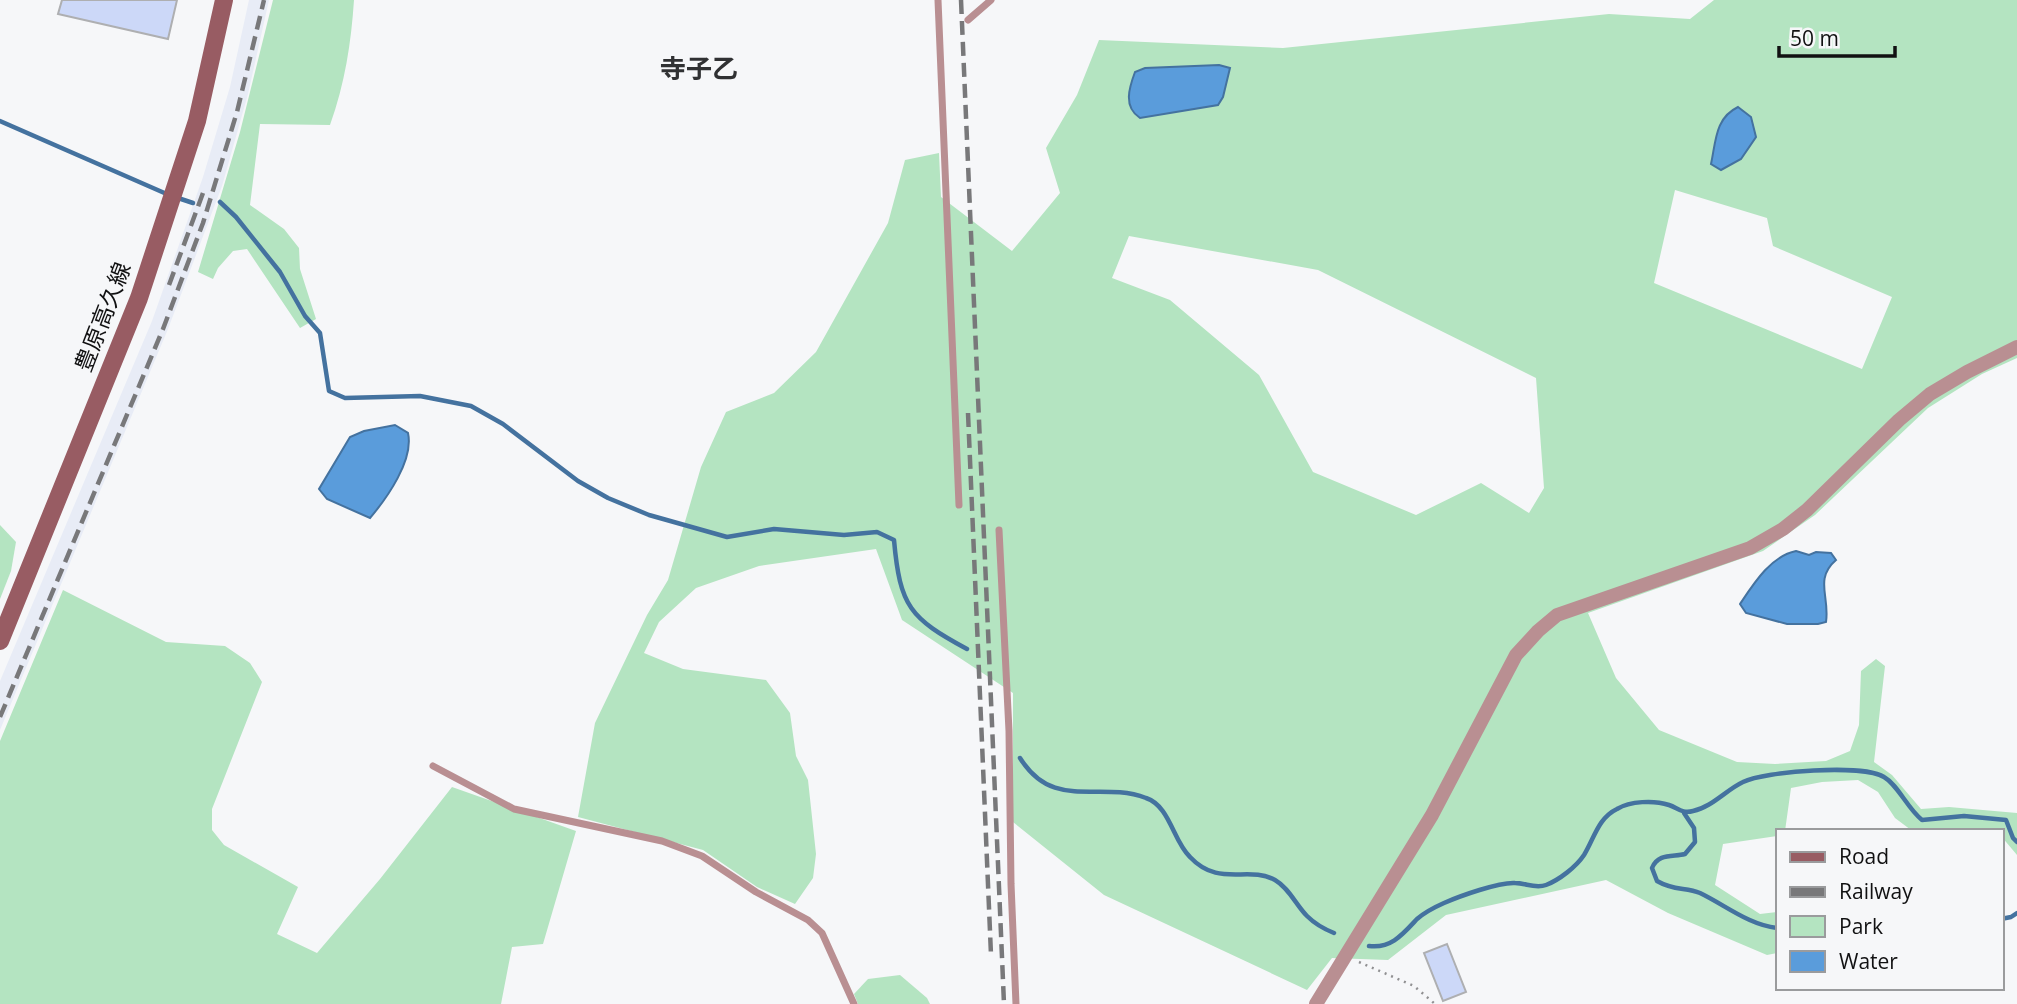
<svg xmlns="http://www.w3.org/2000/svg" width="2017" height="1004" font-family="'Open Sans','Noto Sans JP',sans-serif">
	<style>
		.built { fill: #e8ecf6 }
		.green { fill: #b4e4c1; fill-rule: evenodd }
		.water { fill: #5a9cdb; stroke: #44729f; stroke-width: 2 }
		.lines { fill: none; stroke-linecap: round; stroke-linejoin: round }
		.stream { stroke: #44729f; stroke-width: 4.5 }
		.building { fill: #ccd8f8; stroke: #aeafb1; stroke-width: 2 }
		.path { stroke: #909092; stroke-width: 2.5; stroke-dasharray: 2 5; stroke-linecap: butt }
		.lane { stroke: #b98f92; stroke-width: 7 }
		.street { stroke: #b98f92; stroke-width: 14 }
		.secondary { stroke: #985c63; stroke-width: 18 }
		.rail { stroke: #78787a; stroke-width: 4.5; stroke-dasharray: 14 7; stroke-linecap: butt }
		.labels { text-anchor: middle; stroke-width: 6; stroke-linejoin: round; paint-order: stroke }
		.street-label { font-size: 23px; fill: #111112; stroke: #f6f7f9 }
		.quarter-label { font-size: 26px; font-weight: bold; fill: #303133; stroke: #f6f7f9 }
	</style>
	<rect width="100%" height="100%" fill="#f6f7f9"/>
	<polygon class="built" points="249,0 269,0 248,94 222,186 168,329 0,730 0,681 152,321 203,177 230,87"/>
	<g class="green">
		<path d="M273,0H354C351,44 345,83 330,125L260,124L250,205L284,229L299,248L300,269L316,319L300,328L247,249L233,251L218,268L213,279L198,272L240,132Z"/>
		<path d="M1714,0H2017V358L1982,374L1928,408L1815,515L1763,551L1588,613L1616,678L1659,730L1737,762L1775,764L1826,761L1850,751L1859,725L1861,671L1876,659L1885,666L1874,762L1892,775L1921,809L1949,807L2017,813V855L2001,836V831L1995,828L1911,830L1895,818L1878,792L1858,780L1822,782L1791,788L1785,831H1777V836L1723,844L1715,885L1760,914L1777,912V953L1767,955L1668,913L1606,880L1446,915L1388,960L1332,958L1307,990L1104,895L1013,822V693L902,620L876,549L759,566L696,588L659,622L644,653L683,669L766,680L790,713L796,756L808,780L816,854L813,878L795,904L757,887L703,850L578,817L595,723L647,615L668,580L701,467L726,412L774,393L816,352L888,223L905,160L939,153L941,197L1012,251L1060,193L1046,148L1077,95L1099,40L1283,48L1609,14L1690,19ZM1675,190L1767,218L1773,246L1892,297L1862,369L1654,283ZM1129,236L1318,270L1536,378L1544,488L1529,513L1481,483L1416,515L1313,472L1259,375L1170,300L1112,278Z"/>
		<polygon points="0,525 16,542 11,571 0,599"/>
		<polygon points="63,590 166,642 225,646 250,663 262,682 212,809 212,830 224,845 298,887 277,934 317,953 380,879 452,787 576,831 543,944 512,947 501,1004 0,1004 0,741"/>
		<polygon points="900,975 927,998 930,1004 858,1004 854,994 868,979"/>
	</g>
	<g class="water">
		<path d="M1219,65L1230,68L1223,97L1218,105L1140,118C1123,107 1129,88 1135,72L1145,68Z"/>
		<path d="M1738,107L1751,117L1756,137L1741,159L1721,170L1711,164C1716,141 1715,118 1738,107Z"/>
		<path d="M395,425L408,433C414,460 387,498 370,518L327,499L319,489L350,437L364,431Z"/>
		<path d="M1796,551L1809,555L1816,552L1831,553L1836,560C1814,579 1830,597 1826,622L1818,624H1787L1746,613L1740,604C1754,583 1771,556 1796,551Z"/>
	</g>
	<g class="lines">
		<g class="stream">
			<polyline points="0,121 169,195"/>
			<polyline points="178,198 193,203"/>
			<path d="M220,202L236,217L280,272L305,316L320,333L329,391L345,398L420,396L471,406L503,424L578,481L608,498L649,515L727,537L774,529L844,535L877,532L894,540C900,607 910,618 967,649"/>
			<path d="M1020,758C1054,812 1098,780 1146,798C1170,806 1173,841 1190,857C1219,888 1248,865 1275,880C1289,888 1296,905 1307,916C1315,924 1324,929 1334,933"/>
			<path d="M1684,813L1694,828L1695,842L1685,854C1673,857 1658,853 1652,868L1657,881C1674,891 1686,887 1700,893C1725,905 1749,925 1777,928"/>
			<polyline points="2001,919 2011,917 2017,913"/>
			<path d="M1369,946C1391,949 1403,934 1417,919C1425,912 1435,907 1444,903C1460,896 1499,882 1515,883C1526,883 1535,889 1546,885C1559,880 1576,867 1584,855C1594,839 1598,818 1617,809C1630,801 1654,800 1669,805C1678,808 1682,814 1693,811C1712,807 1726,790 1743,782C1765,771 1863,764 1884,777C1898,785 1907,808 1922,820L1964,816L2006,820L2013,838L2017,842"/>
		</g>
	</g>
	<g class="building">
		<polygon points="62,0 177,0 168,39 58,14"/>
		<polygon points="1447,944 1466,992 1443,1001 1424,953"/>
	</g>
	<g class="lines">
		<polyline class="path" points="1359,962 1414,986 1435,1004"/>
		<g class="lane">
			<polyline points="938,0 959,505"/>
			<polyline points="968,20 991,0"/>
			<polyline points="999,530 1009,731 1011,884 1016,1004"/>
			<polyline points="433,766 514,809 662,841 702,856 756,892 808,920 822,933 854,1004"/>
		</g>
		<polyline class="street" points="1316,1004 1432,815 1516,655 1538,631 1557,615 1750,548 1783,529 1807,510 1899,420 1930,394 1967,372 2017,347"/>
		<polyline class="secondary" points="0,641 139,298 197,121 224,0"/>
		<g class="rail">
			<polyline points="961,0 1004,1004"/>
			<polyline points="169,285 203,193"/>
			<polyline points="968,413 991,955"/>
			<polyline points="0,717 163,329 203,223 237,112 264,0"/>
		</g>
	</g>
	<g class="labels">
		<g class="street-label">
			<text transform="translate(103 317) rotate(-69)" y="8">豊原高久線</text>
		</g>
		<g class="quarter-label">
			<text x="699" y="78">寺子乙</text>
		</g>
	</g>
	<rect x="1776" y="829" width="228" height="161" fill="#f6f7f9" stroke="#9a9b9d" stroke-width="2"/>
	<rect x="1790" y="852" width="35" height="10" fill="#985c63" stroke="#9a9b9d" stroke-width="2"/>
	<text x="1839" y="864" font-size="21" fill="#111112">Road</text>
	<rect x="1790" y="887" width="35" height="10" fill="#78787a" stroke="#9a9b9d" stroke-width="2"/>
	<text x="1839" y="899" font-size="21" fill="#111112">Railway</text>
	<rect x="1790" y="916" width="35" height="21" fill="#b4e4c1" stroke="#9a9b9d" stroke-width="2"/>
	<text x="1839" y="934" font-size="21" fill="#111112">Park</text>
	<rect x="1790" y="951" width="35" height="21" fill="#5a9cdb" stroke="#9a9b9d" stroke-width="2"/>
	<text x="1839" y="969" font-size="21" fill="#111112">Water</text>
	<path d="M1779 46v10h116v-10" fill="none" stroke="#111112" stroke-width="3.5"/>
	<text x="1790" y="46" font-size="21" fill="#111112" stroke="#f6f7f9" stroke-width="5" paint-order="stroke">50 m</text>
</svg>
